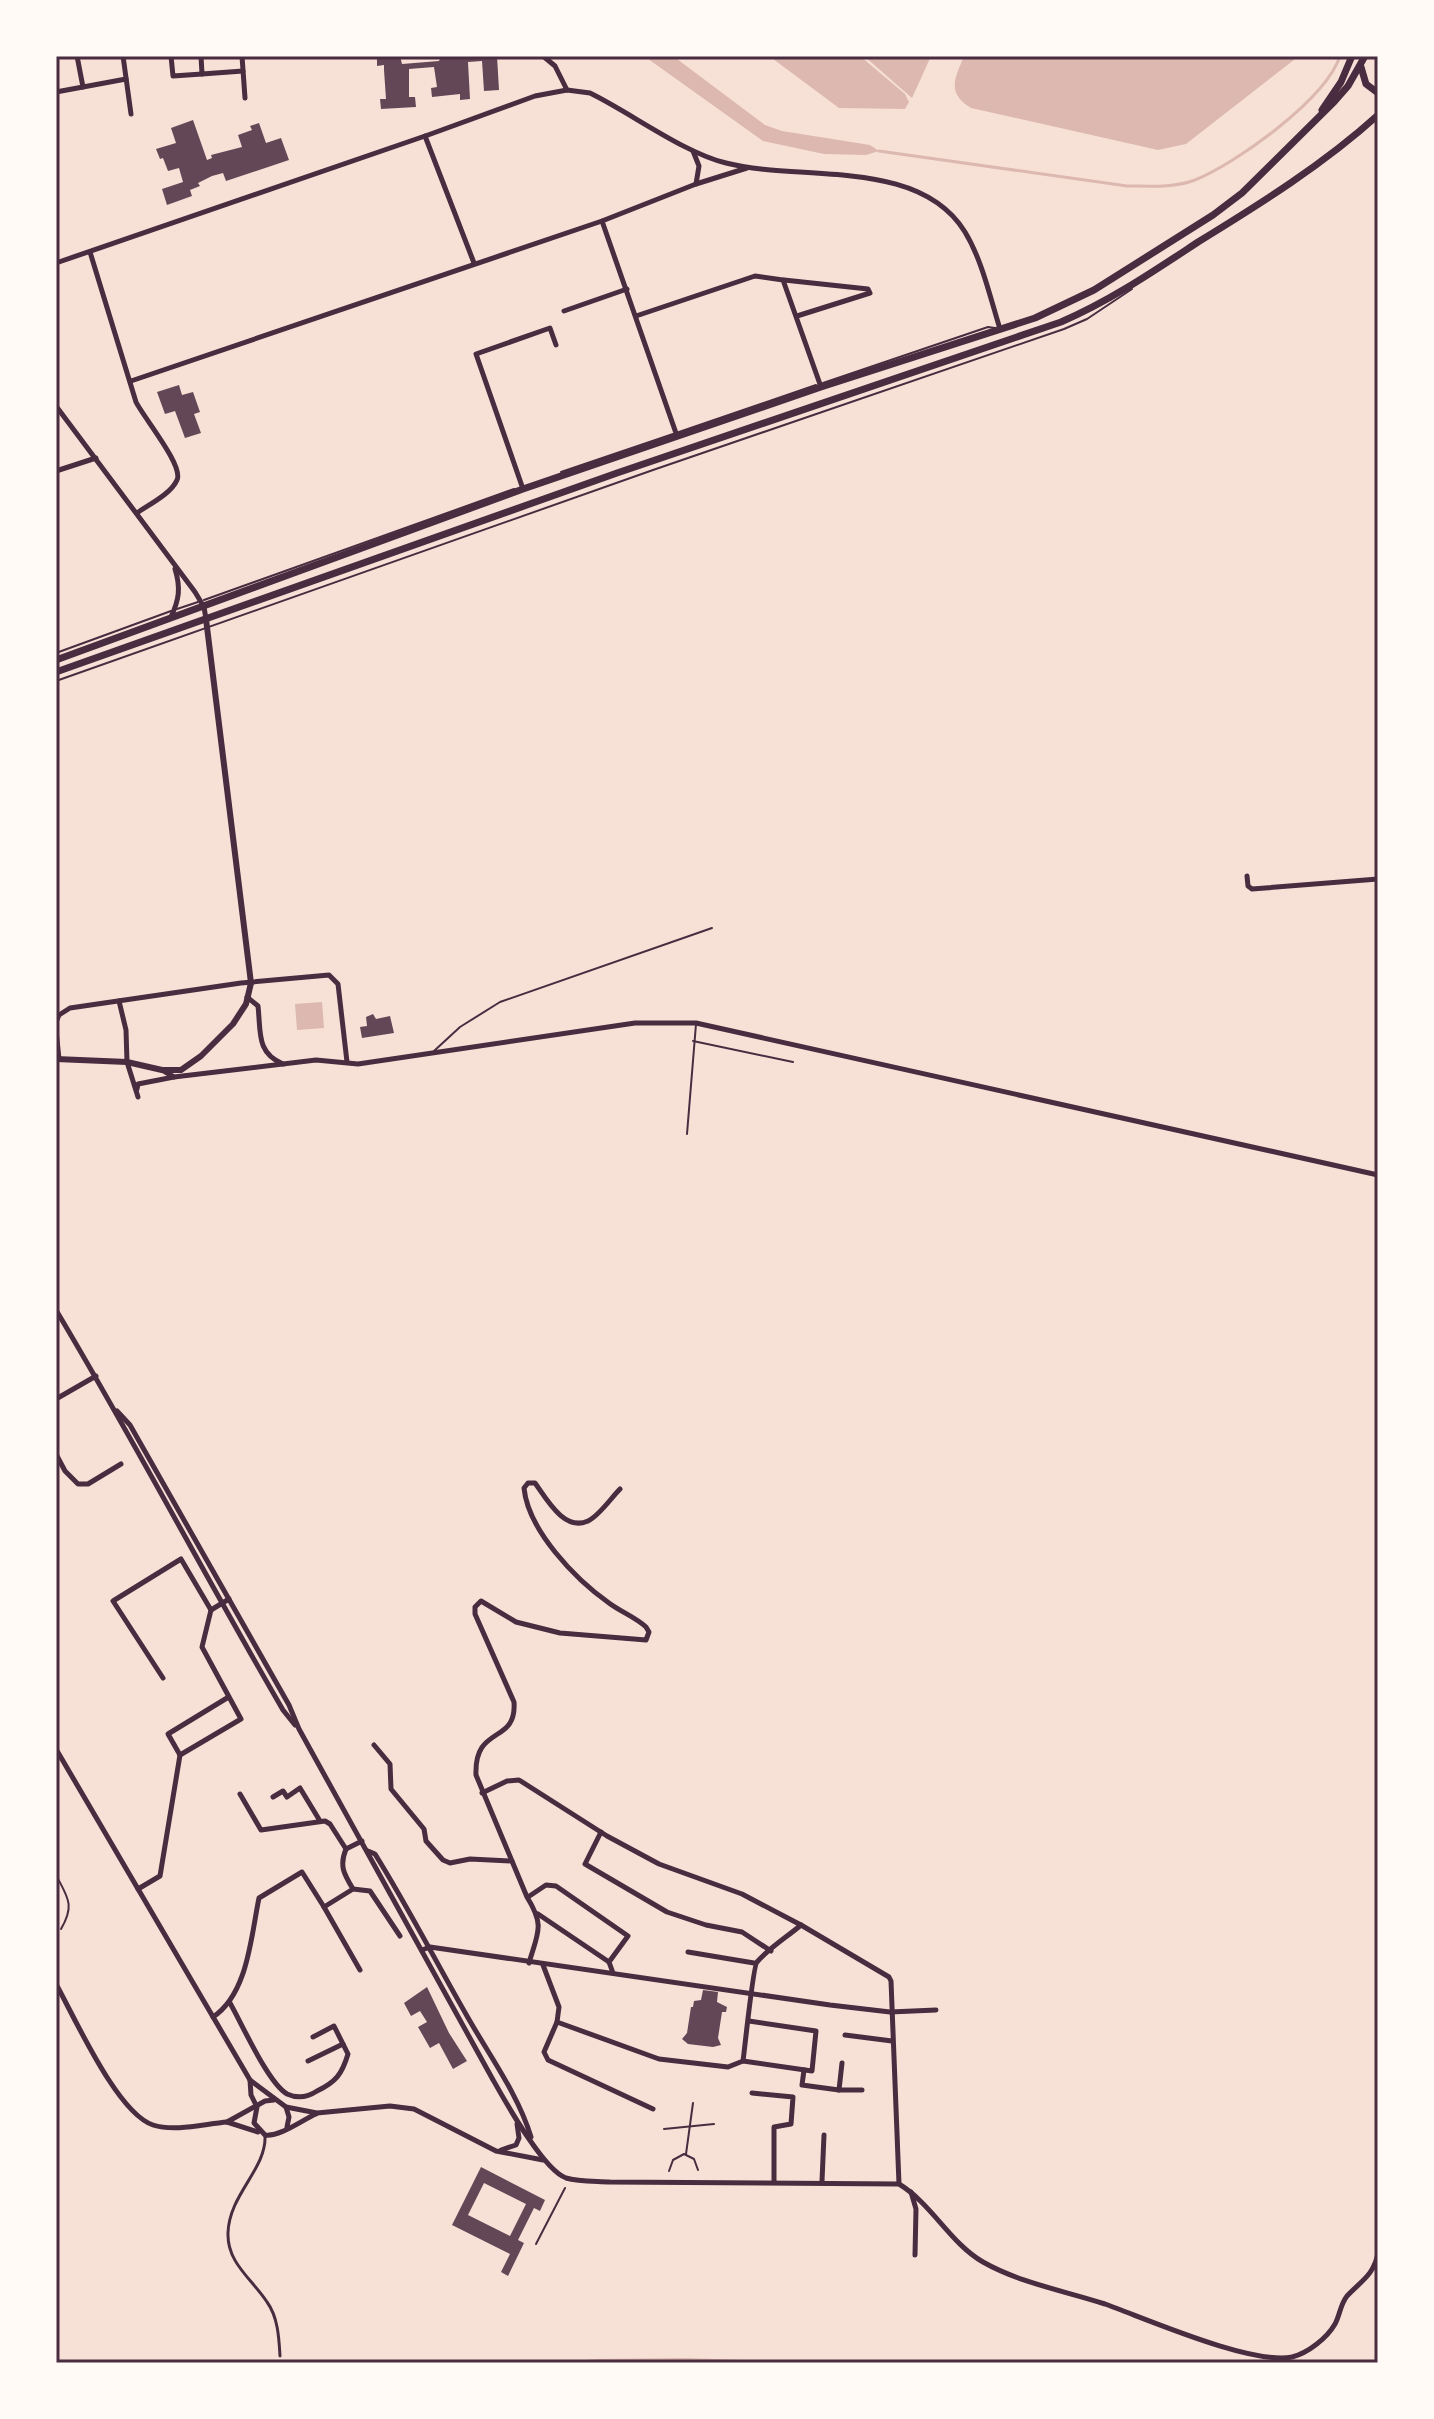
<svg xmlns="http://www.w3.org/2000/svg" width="1434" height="2419" font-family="Mulish,sans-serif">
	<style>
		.water { fill: #dcb8b0 }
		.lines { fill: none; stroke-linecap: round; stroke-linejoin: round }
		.stream { stroke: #dcb8b0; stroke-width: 3 }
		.building { fill: #644757; fill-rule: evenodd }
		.path { stroke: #4a2c40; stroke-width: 2 }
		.service { stroke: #4a2c40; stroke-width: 2 }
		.pedestrian { stroke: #4a2c40; stroke-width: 3 }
		.minor { stroke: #4a2c40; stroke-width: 5 }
		.tertiary { stroke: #4a2c40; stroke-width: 6 }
		.secondary { stroke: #4a2c40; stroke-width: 7 }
		.neatline { fill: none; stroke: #4a2c40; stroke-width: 3 }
	</style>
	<rect width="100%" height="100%" fill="#f7e1d7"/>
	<g class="water">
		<polygon points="644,56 673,56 765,125 782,131 870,145 879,151 866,155 824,154 763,141"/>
		<polygon points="769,56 860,56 905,94 909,102 905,109 839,108"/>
		<polygon points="864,56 931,56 912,98"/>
		<path d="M964,56H1299L1186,144L1158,150L971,108C946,93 955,78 964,56Z"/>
		<polygon points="322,1002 324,1028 297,1030 295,1004"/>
		<polygon points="686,2358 831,2363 549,2363 597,2359"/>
	</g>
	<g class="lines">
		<path class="stream" d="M879,151L1127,186C1149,186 1174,188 1195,180C1237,163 1326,99 1340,56"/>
	</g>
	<g class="building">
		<polygon points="377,56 400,56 402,64 439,61 441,56 497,56 499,90 484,91 482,61 468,62 470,99 460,100 460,94 432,97 431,88 437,87 434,67 409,69 409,97 415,97 416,107 381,109 380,99 386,99 384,70 384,65 377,66"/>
		<polygon points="193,120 207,160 212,158 211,155 242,147 238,135 252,130 250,126 259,123 266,143 281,138 289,160 226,181 223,173 212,176 198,183 200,186 190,190 192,196 167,205 162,189 183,182 179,168 168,171 163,158 160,159 156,149 176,143 171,128"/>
		<polygon points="179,385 182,395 193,392 200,412 194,414 201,433 185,438 175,411 165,414 157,392"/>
		<polygon points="373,1014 376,1019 390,1016 394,1033 362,1038 360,1027 367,1026 366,1017"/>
		<polygon points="427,1987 449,2033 467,2061 453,2069 439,2043 430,2048 418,2027 427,2022 420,2011 411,2016 404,2003"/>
		<polygon points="703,1990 718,1992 717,2002 727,2007 726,2012 722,2012 718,2038 721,2045 713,2047 688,2044 682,2039 687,2033 691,2007 693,2007 694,2001 701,2000"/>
		<path d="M481,2167L545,2200L540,2211L534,2208L518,2240L524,2243L508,2276L501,2272L510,2254L452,2225ZM484,2183L526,2204L510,2236L468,2215Z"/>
	</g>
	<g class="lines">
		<g class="path">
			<polyline points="664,2129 714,2124"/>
			<polyline points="686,2154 693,2103"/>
			<polyline points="669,2171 673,2160 684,2154 694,2159 698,2170"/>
			<polyline points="536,2244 565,2188"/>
		</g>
		<g class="service">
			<polyline points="823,383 988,327 995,328"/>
			<polyline points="679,432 816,385"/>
			<polyline points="561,472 673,434"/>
			<polyline points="204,600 514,489"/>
			<polyline points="177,609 198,602"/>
			<polyline points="56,653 171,611"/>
			<polyline points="56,681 653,470 1064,329 1087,319 1132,289"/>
			<polyline points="693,1041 793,1062"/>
			<polyline points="434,1051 460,1027 500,1002 712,928"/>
			<polyline points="687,1134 696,1024"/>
			<path d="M56,1875C68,1898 75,1905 61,1929"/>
		</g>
		<path class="pedestrian" d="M265,2135C267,2169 229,2194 228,2233C227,2263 252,2279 267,2302C278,2317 279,2338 280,2356"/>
		<g class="minor">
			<polyline points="56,56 58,56"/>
			<polyline points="77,56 83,87"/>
			<polyline points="123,56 131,114"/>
			<polyline points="171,56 173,76 202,74"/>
			<polyline points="201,56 202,74 243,71"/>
			<polyline points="242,56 245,98"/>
			<polyline points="543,56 555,66 567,90"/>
			<polyline points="56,92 126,79"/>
			<polyline points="425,136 474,263"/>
			<polyline points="693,151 699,166 696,184"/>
			<polyline points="602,221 677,436"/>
			<path d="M90,252L136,402C144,418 184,466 177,480C171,494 148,505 137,513"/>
			<path d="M56,263L428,135L535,96L567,90L590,93C631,113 684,153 726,163C800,182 919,157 965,232C982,260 990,297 1000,329"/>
			<polyline points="784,280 868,289 870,293 797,316"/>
			<polyline points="564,311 627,289"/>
			<polyline points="636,316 755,276 783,280 821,387"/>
			<polyline points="131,381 602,221 696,184 747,168"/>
			<polyline points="56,406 195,592 204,607 206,619"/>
			<polyline points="56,471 96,458"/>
			<polyline points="523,489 476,354 550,328 556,345"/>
			<path d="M171,617C179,600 181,588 175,569"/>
			<polyline points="1247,876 1248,886 1252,889 1378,879"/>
			<path d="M247,997L258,1006C261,1032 256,1053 283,1064"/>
			<polyline points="119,1001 126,1030 127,1062 138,1097"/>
			<polyline points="56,1022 59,1015 70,1008 241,983 329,975 338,984 347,1062"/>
			<polyline points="56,1030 59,1059"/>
			<polyline points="162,1070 174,1077 316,1060 358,1064 635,1023 696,1023 1378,1175"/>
			<polyline points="137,1089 138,1084 174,1077"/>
			<path d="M56,1310C135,1442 206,1578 283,1710L295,1725"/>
			<polyline points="56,1399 96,1376"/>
			<path d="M117,1411L130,1425L289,1705L299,1729L492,2078C505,2101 543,2170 566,2178C579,2182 596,2181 610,2182L899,2184C932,2204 950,2243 983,2262C1020,2283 1065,2291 1105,2304C1147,2319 1251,2365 1292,2357C1308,2353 1327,2338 1335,2324C1340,2315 1340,2305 1347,2296C1361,2281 1374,2275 1378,2253"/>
			<polyline points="56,1454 65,1471 78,1484 88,1484 121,1464"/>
			<polyline points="163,1678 113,1601 181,1559 211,1610"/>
			<polyline points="374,1745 390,1764 391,1789 424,1829 426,1841 443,1860 450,1863 470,1859 512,1861"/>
			<polyline points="56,1749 250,2080 286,2107 317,2113 390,2106 414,2109 496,2151 543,2160"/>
			<polyline points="180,1755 168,1734 227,1698"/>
			<polyline points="482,1793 507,1781 519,1780 607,1836 659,1864 742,1894 801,1925 889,1977 891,1981 899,2184"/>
			<polyline points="240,1794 261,1830 325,1821 330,1824 346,1849"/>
			<polyline points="273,1797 283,1791 287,1797 300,1788 320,1821"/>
			<polyline points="601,1832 585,1864 667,1912 706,1925 742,1932 771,1951"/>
			<path d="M368,1851L375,1854C408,1907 436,1962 467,2016C489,2055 518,2094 531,2137"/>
			<polyline points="138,1889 160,1876 180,1755 241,1719 202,1647 211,1610 229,1599"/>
			<polyline points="353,1889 370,1891 400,1936"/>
			<polyline points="528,1897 546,1885 556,1886 628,1936 609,1962"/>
			<polyline points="324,1907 360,1970"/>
			<polyline points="538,1914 609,1962 613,1973"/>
			<polyline points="422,1950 430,1947 830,2005 890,2012 936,2010"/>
			<polyline points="688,1952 754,1963"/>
			<path d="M529,1963C538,1932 545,1926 527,1897L476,1775C474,1724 517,1745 514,1702L475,1614V1607L481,1601L516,1622L560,1633L646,1640L649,1632L646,1627C635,1617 621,1612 609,1603C575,1579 528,1530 524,1488L528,1483H535C546,1498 564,1532 588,1521C599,1516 611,1498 620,1489"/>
			<path d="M543,1965L559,2007L557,2022L659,2059L728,2067L743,2061C745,2047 753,1966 757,1962C769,1948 787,1937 801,1925"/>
			<path d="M56,1984C75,2018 117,2113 153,2125C175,2132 204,2124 227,2122"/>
			<path d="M230,2003C242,2024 268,2083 287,2094C298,2099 308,2097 317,2091C336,2082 342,2074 348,2054L334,2026L313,2037"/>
			<path d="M213,2017C248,1994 251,1936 259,1898L302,1872L324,1907L353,1889C344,1874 339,1866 346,1849L362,1841"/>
			<polyline points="557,2022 544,2052 548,2060 653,2109"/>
			<polyline points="845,2035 892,2041"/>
			<polyline points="308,2061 343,2044"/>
			<polyline points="743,2061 812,2071 816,2031 749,2021"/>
			<polyline points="804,2070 802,2085 839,2090 862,2090"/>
			<path d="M250,2080L251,2095L257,2107L254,2123L265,2135C280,2137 302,2120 316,2114"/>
			<polyline points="839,2090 842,2063"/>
			<polyline points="752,2093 793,2097 791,2124 774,2127 774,2181"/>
			<polyline points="286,2107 289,2117 287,2127"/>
			<polyline points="258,2132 227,2122 265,2101 274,2100"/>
			<polyline points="501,2150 516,2145 519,2138 517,2124"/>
			<polyline points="822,2181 824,2135"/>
			<polyline points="911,2192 916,2209 915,2255"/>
		</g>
		<polyline class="tertiary" points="56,1059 127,1062 162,1070 181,1070 201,1056 233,1024 246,1004 251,983 206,619"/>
		<g class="secondary">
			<polyline points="1361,67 1366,84 1378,93"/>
			<polyline points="1322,110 1341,82 1352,56"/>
			<polyline points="56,660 523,489 821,387 1035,318 1094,290 1213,215 1242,193 1334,102 1348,86 1365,56"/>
			<path d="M56,672L617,473L1061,322C1110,301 1154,271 1198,242C1260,204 1324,164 1378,115"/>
		</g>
	</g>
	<rect width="1434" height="2419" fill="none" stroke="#fffaf5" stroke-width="116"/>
	<rect x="58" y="58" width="1318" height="2303" class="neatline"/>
</svg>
